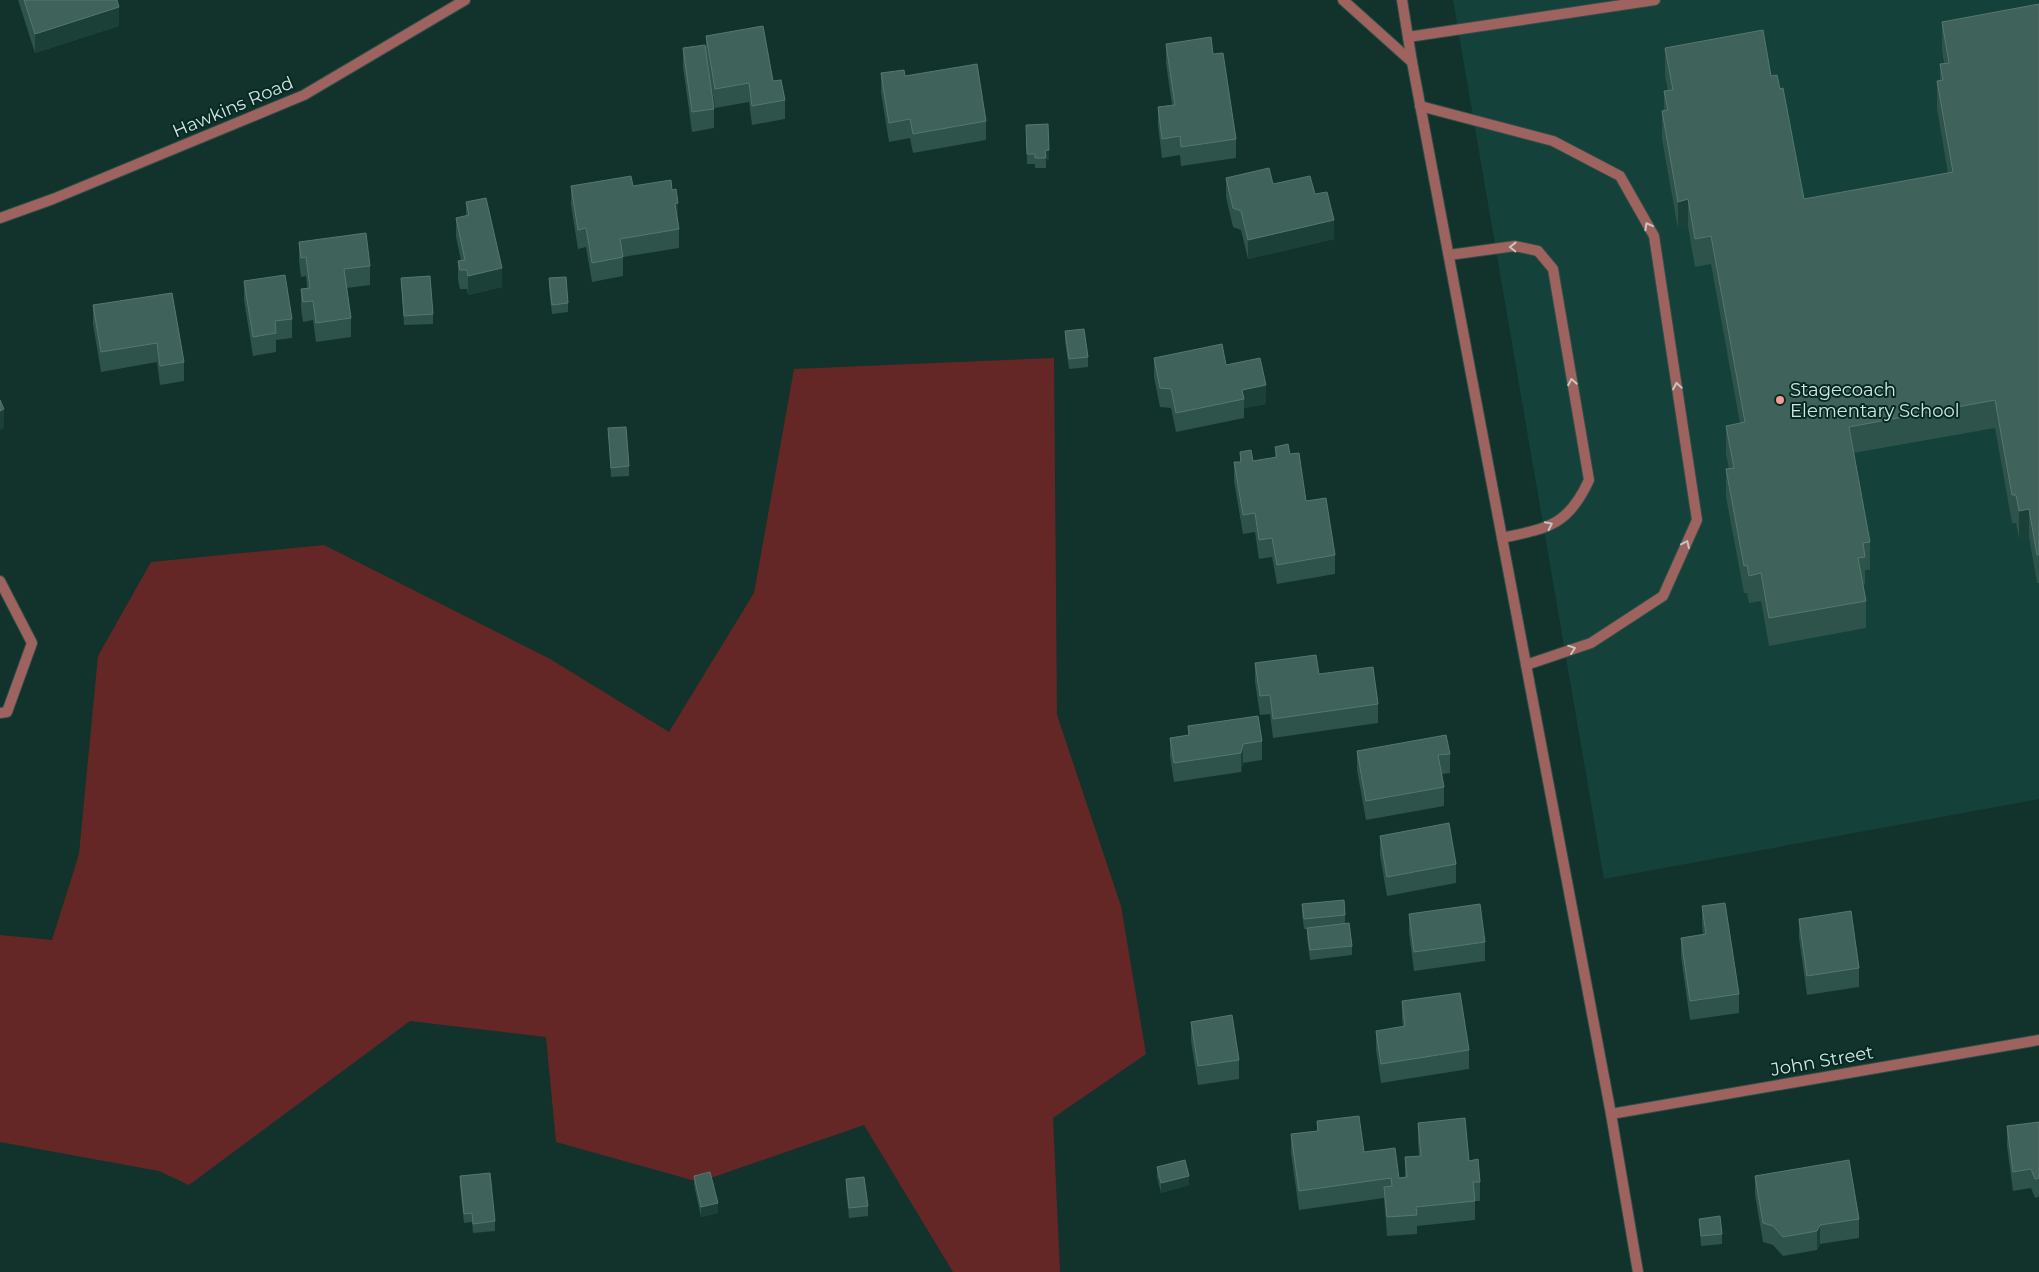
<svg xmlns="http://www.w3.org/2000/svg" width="2039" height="1272" font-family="Montserrat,sans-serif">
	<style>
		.built { fill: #14413a }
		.green { fill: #652725 }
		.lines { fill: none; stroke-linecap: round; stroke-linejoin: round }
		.service-casing { stroke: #305049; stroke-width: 12 }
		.minor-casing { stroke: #305049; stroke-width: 12 }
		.tertiary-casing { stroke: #305049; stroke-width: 12 }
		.service { stroke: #9f635f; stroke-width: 10 }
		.minor { stroke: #9f635f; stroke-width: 10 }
		.tertiary { stroke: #9f635f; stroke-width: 10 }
		.wall { fill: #2d534b }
		.shaded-wall { fill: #1b4038 }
		.building { fill: #3f635b; stroke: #567770 }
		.oneway { stroke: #c6c5c0 }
		.poi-dot { fill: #f59c96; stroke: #062923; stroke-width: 2 }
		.labels { text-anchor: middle; stroke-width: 4; stroke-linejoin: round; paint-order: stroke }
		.street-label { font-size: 18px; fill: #d3e6e1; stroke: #062923 }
		.poi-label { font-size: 18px; fill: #d3e6e1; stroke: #062923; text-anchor: start }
	</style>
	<rect width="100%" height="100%" fill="#11332c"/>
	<polygon class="built" points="1453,0 2039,0 2039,799 1604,879"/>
	<polygon class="green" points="1054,358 1057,715 1121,906 1146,1054 1053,1118 1060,1272 953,1272 864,1125 699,1182 556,1142 546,1037 410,1021 189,1185 159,1171 0,1142 0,935 52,940 79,854 98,656 151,562 324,545 550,659 669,732 754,593 794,369"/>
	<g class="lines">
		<defs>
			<g id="service">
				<polyline points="1408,37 1655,0"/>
				<polyline points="1420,106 1553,141 1620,176 1654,236 1697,520 1663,596 1591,643 1526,665"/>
				<path d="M1449,255L1515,246L1538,251L1553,269L1589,480C1568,526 1548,528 1502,538"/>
				<polyline points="0,581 32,643 7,712 0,713"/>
			</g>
			<g id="minor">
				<polyline points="1402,0 1412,62"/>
				<polyline points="1611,1114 2039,1040"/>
			</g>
			<g id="tertiary">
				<polyline points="1343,0 1412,62 1611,1114 1638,1272"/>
				<polyline points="0,218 53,199 304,95 465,0"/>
			</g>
		</defs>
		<use href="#service" class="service-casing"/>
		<use href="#minor" class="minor-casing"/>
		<use href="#tertiary" class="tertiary-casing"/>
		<use href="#service" class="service"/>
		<use href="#minor" class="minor"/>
		<use href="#tertiary" class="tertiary"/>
	</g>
	<g class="wall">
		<polygon points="18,0 117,0 119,26 35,53"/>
		<polygon points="2039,4 2039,583 2037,583 2029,537 2019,539 2016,523 2012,523 1995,428 1853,453 1870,542 1870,570 1865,570 1865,584 1863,585 1866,601 1866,628 1769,646 1761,601 1749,603 1747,593 1744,593 1726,497 1726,469 1729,469 1726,454 1726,426 1740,423 1711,264 1695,267 1688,227 1678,229 1662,139 1662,111 1664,110 1664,91 1668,91 1665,76 1665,48 1771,76 1780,89 1804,199 1948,173 1937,109 1937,81 1940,81 1940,64 1944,63 1942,50 1942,22"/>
		<polygon points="706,36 773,81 785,100 785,119 752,125 749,102 715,108 712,89 714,109 714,128 692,132 683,67 683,48 706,46"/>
		<polygon points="1166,44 1213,54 1236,139 1236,158 1181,166 1180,155 1162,158 1158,126 1158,107 1172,105 1166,63"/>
		<polygon points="881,73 905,76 986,121 986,140 913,153 910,138 889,142 881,92"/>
		<polygon points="1026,125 1049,159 1046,161 1046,168 1035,168 1035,164 1027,164"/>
		<polygon points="1226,178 1273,184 1315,194 1334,239 1248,259 1241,230 1233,227 1226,197"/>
		<polygon points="571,186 633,186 672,190 678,222 679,229 679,248 623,257 623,276 592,282 586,247 578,249 571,205"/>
		<polygon points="466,202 502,287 468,295 467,289 460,289 458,280 458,261 461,260 456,237 456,218 466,216"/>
		<polygon points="299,242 370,266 370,285 347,288 351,318 351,337 316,342 313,320 303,322 301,308 301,289 307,288 306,276 301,277 299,261"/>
		<polygon points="401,278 433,314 433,324 404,325"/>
		<polygon points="549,278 568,303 568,312 552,314 549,288"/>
		<polygon points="244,281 292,319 292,338 276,340 276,352 253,356 244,300"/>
		<polygon points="172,293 184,362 184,381 160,385 157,362 101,372 93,324 93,305"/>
		<polygon points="1065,331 1088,357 1088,367 1069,369 1065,341"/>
		<polygon points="1154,358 1226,365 1266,404 1244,408 1244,418 1176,432 1171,408 1160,407 1154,377"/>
		<polygon points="608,428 629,466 629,476 611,477"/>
		<polygon points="1275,447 1290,454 1306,501 1335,555 1335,574 1277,584 1272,557 1259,559 1255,532 1243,534 1234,481 1234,462 1240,462 1240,452 1253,461 1275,457"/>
		<polygon points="1255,663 1319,674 1378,704 1378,723 1273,738 1270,714 1260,715 1255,682"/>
		<polygon points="1188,726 1262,741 1262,760 1243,763 1241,772 1174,782 1170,757 1170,738 1188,735"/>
		<polygon points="1357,751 1450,754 1450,773 1442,774 1444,787 1444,806 1366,820 1357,770"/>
		<polygon points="1380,836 1456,864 1456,883 1387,896 1380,855"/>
		<polygon points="1302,904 1345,915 1345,924 1352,946 1352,955 1310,960 1307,937 1307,929 1304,929 1302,914"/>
		<polygon points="1702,906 1739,994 1739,1013 1690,1020 1681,957 1681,938 1703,934 1702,925"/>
		<polygon points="1409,914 1485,942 1485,961 1414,971 1409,933"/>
		<polygon points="1799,919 1859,968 1859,987 1807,995 1799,938"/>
		<polygon points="1402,1001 1469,1050 1469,1069 1381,1083 1376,1050 1376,1031 1403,1027 1402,1020"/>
		<polygon points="1191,1022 1239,1060 1239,1079 1198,1085 1191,1041"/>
		<polygon points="1317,1121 1364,1152 1399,1178 1405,1177 1405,1157 1419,1156 1418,1142 1418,1123 1469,1161 1480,1182 1480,1201 1475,1201 1475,1220 1417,1226 1417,1234 1387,1236 1384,1198 1299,1210 1291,1153 1291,1134 1317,1131"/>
		<polygon points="2039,1122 2039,1197 2035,1198 2031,1188 2013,1191 2007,1146 2007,1126"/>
		<polygon points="1157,1167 1189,1185 1161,1193 1157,1177"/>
		<polygon points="460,1176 495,1221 495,1231 473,1233 472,1222 464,1223 460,1186"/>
		<polygon points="694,1176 718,1213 701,1217 694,1185"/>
		<polygon points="1755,1176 1859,1219 1859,1238 1820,1244 1817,1250 1783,1256 1773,1245 1763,1242 1755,1195"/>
		<polygon points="846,1179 868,1206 868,1216 849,1218 846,1189"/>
		<polygon points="1699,1219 1722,1234 1722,1244 1701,1246"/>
	</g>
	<g class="shaded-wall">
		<polygon points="119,7 119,26 35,53 35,34"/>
		<polygon points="1049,150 1049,159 1045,161 1045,151"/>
		<polygon points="1688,199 1688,227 1678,229 1678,202"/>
		<polygon points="678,203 678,222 675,223 675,204"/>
		<polygon points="1334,220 1334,239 1248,259 1248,240"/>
		<polygon points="502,268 502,287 468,295 468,276"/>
		<polygon points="1266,385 1266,404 1244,408 1244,399 1242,390"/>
		<polygon points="4,409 4,428 0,430 0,411"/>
		<polygon points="2029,509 2029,537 2019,539 2019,511"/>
		<polygon points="1243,744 1243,763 1241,772 1241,753"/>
		<polygon points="1189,1176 1189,1185 1161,1193 1161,1183"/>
		<polygon points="718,1203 718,1213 701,1217 701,1207"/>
		<polygon points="1820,1225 1820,1244 1817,1250 1817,1231"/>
	</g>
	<g class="building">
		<polygon points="24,0 117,0 119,7 35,34"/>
		<polygon points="2039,4 2039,555 2037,555 2029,509 2019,511 2016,495 2012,495 1995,400 1849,427 1870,542 1863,543 1865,557 1858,558 1866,601 1769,618 1761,573 1749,576 1747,565 1744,566 1726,469 1734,468 1726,426 1745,422 1711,236 1695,239 1688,199 1678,202 1662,111 1668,110 1664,91 1673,90 1665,48 1763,30 1771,76 1777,75 1780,89 1783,88 1804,199 1953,172 1937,81 1943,80 1940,64 1949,63 1942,22"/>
		<polygon points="763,26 773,81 781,80 785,100 752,106 749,83 715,89 706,36"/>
		<polygon points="1211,37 1213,54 1223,53 1236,139 1181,147 1180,136 1162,139 1158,107 1175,105 1166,44"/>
		<polygon points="705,45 714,109 692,112 683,48"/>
		<polygon points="977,64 986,121 913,134 910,119 889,123 881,73 904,70 905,76"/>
		<polygon points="1048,124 1049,150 1045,151 1046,158 1035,158 1035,154 1027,154 1026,125"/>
		<polygon points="1269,168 1273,184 1310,176 1315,194 1327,192 1334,220 1248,240 1241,211 1233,208 1226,178"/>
		<polygon points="631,176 633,186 671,180 672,190 676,189 678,203 675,204 679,229 620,239 623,257 592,263 586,228 578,230 571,186"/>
		<polygon points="486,198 502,268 468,276 467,270 460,270 458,261 465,260 456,218 469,215 466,202"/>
		<polygon points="366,233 370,266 344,269 351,318 316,323 313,301 303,302 301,289 310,288 306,257 301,258 299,242"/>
		<polygon points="285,275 292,319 275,321 276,333 253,337 244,281"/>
		<polygon points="430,276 433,314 404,316 401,278"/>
		<polygon points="566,277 568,303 552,305 549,278"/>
		<polygon points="172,293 184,362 160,366 157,343 101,352 93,305"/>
		<polygon points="1084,329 1088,357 1069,359 1065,331"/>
		<polygon points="1222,344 1226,365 1260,358 1266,385 1242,390 1244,399 1176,413 1171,389 1160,388 1154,358"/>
		<polygon points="0,400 4,409 0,411"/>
		<polygon points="626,427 629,466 611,468 608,428"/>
		<polygon points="1288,444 1290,454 1299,453 1306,501 1326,498 1335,555 1277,565 1272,538 1259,540 1255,513 1243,515 1234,462 1241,462 1240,452 1251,450 1253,461 1277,457 1275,447"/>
		<polygon points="1316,655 1319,674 1373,667 1378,704 1273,719 1270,695 1260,696 1255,663"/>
		<polygon points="1258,716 1262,741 1243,744 1241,753 1174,763 1170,738 1189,735 1188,726"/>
		<polygon points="1446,735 1450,754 1438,755 1444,787 1366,801 1357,751"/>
		<polygon points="1449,823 1456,864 1387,877 1380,836"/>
		<polygon points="1344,900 1345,915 1304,919 1302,904"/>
		<polygon points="1725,903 1739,994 1690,1001 1681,938 1706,934 1702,906"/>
		<polygon points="1480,904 1485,942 1414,952 1409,914"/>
		<polygon points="1851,911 1859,968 1807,976 1799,919"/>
		<polygon points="1349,923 1352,946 1310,950 1307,928"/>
		<polygon points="1460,993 1469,1050 1381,1064 1376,1031 1405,1026 1402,1001"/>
		<polygon points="1232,1015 1239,1060 1198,1066 1191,1022"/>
		<polygon points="1359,1116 1364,1152 1395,1148 1399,1178 1407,1177 1405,1157 1421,1156 1418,1123 1465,1118 1469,1161 1478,1159 1480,1182 1473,1182 1475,1201 1416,1207 1417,1215 1387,1217 1384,1187 1392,1186 1391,1178 1299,1191 1291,1134 1318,1131 1317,1121"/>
		<polygon points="2039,1122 2039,1178 2035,1179 2031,1169 2013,1172 2007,1126"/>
		<polygon points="1185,1160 1189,1176 1161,1183 1157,1167"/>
		<polygon points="1849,1160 1859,1219 1820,1225 1817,1231 1783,1237 1773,1226 1763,1223 1755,1176"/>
		<polygon points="710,1172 718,1203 701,1207 694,1176"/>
		<polygon points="490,1173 495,1221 473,1224 472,1213 464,1214 460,1176"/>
		<polygon points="864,1177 868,1206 849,1208 846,1179"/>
		<polygon points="1720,1216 1722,1234 1701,1236 1699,1219"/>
	</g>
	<defs><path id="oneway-chevron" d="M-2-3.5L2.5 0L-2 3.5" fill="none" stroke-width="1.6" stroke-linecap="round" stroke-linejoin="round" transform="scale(1.25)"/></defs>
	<g class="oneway">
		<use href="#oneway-chevron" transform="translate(1648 226) rotate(-119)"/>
		<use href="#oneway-chevron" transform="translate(1513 247) rotate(-179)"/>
		<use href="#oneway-chevron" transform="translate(1572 382) rotate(-100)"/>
		<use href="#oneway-chevron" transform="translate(1677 386) rotate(-99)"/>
		<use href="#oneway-chevron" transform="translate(1549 525) rotate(-26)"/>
		<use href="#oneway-chevron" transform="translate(1686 544) rotate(-65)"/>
		<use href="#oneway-chevron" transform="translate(1572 649) rotate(-19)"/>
	</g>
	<circle class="poi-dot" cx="1780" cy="400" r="5"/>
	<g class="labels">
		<g class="street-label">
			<text transform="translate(233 107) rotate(-23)" y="6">Hawkins Road</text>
			<text transform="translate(1822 1061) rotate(-10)" y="6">John Street</text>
		</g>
		<g class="poi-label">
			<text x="1790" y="396">Stagecoach<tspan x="1790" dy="21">Elementary School</tspan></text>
		</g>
	</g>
</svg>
